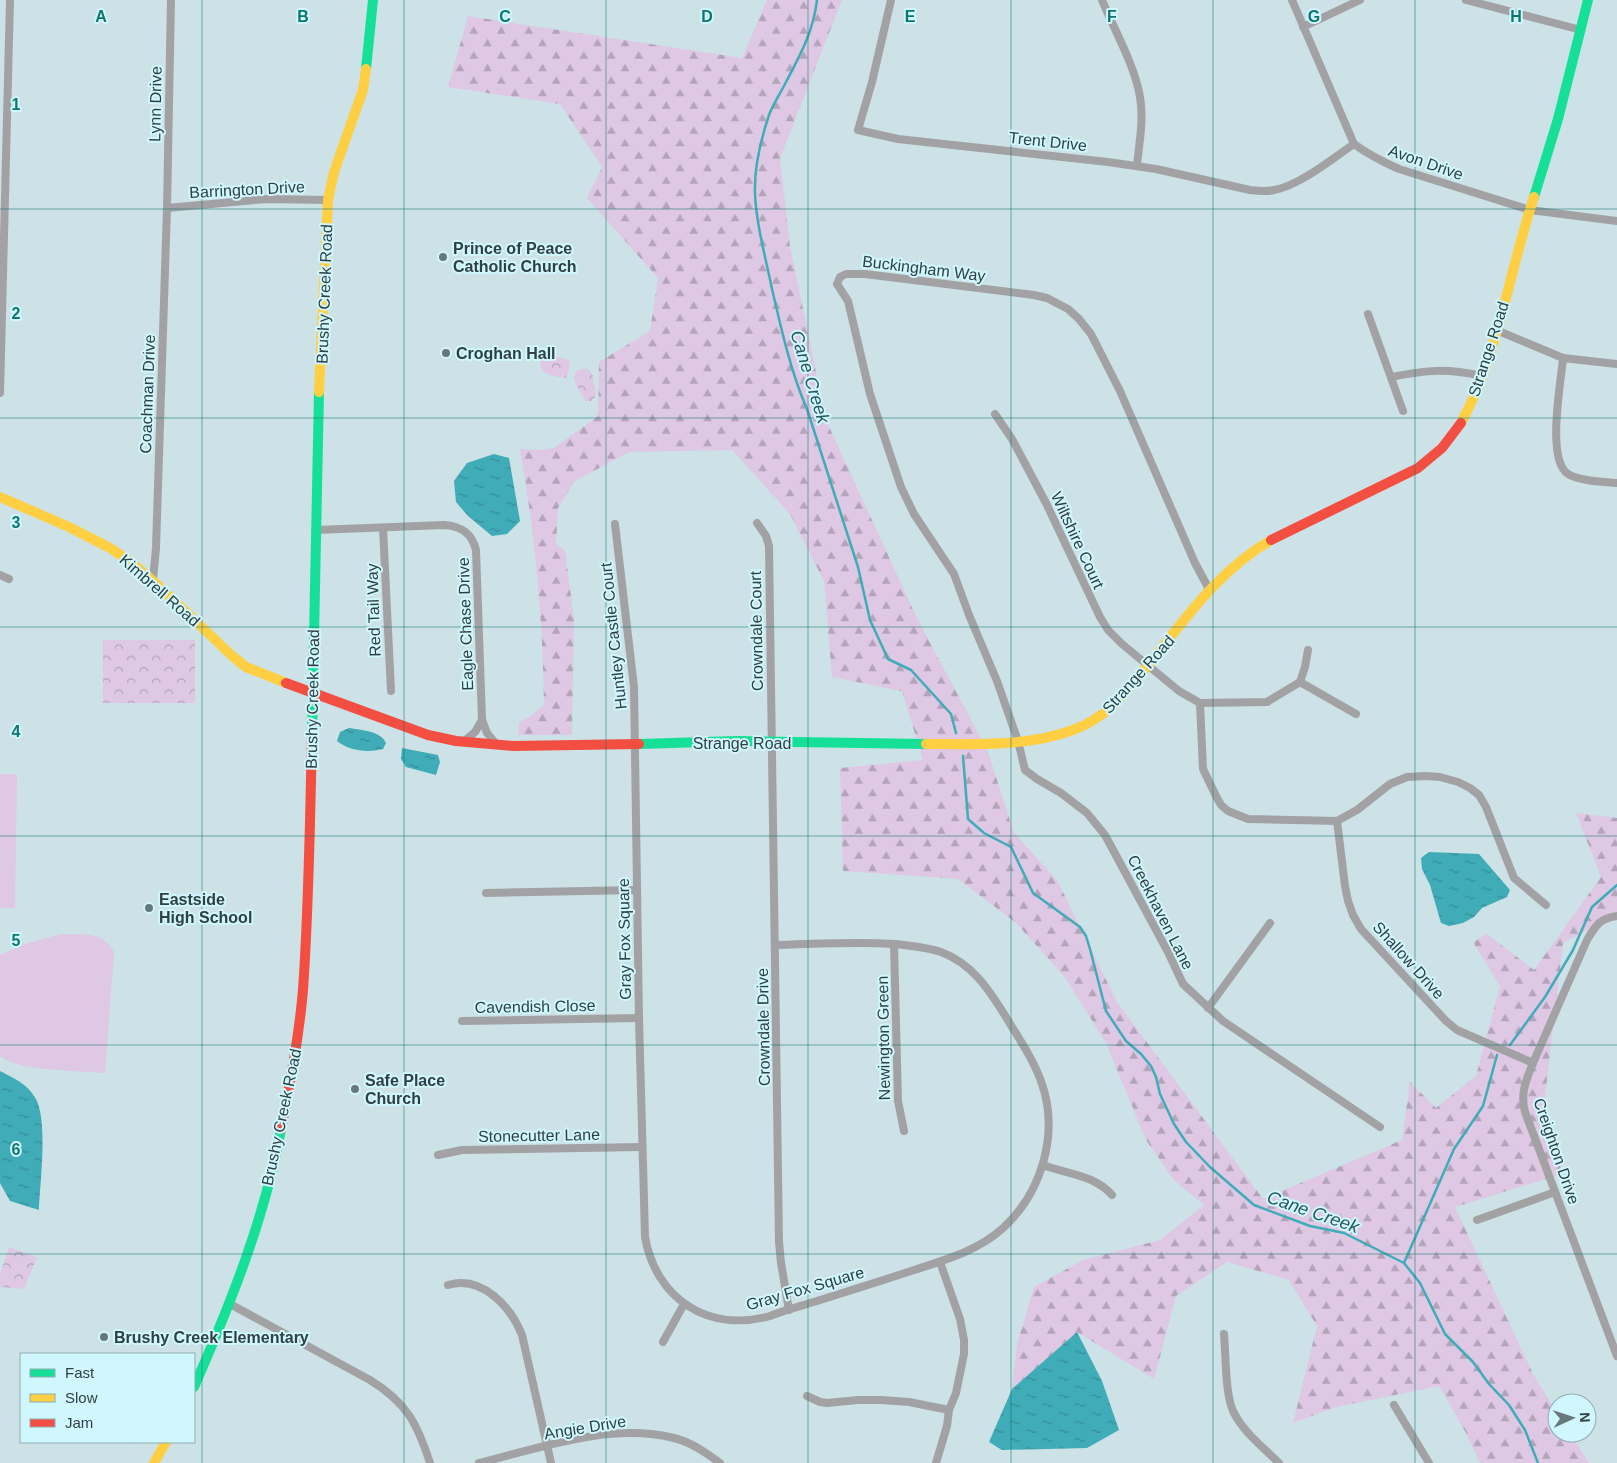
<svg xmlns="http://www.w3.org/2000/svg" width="1617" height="1463" font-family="Helvetica,sans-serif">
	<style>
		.grass { fill: #dec8e4 }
		.forest { fill: url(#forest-firs) }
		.park { fill: url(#park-crowns) }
		.water { fill: url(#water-ripples) }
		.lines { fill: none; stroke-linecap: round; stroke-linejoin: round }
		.stream { stroke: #3facb8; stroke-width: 2.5 }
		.street { stroke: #a2a2a5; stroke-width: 8 }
		.fast { stroke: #16e098; stroke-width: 10 }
		.slow { stroke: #ffcf43; stroke-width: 10 }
		.jam { stroke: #f24e42; stroke-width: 10 }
		.grid { fill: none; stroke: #0f766e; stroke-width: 1; stroke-opacity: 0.55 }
		.poi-dot { fill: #67787b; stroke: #cff7fd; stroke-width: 2 }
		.labels { text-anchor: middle; stroke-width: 4; stroke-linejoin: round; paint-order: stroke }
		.street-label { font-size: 16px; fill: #303f42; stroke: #cff7fd }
		.poi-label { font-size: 16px; font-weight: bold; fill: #303f42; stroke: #cff7fd; text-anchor: start }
		.water-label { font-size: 18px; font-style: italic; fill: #27585f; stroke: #cff7fd }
		.grid-label { font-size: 16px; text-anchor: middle; font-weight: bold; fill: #0f766e; stroke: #cff7fd; stroke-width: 4; stroke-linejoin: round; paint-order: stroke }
	</style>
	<defs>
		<pattern id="forest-firs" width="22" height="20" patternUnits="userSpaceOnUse" patternTransform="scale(1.25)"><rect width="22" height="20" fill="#dec8e4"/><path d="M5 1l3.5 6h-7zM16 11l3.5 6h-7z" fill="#b4a4ba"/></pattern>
		<pattern id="park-crowns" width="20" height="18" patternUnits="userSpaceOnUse" patternTransform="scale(1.25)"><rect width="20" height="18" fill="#dec8e4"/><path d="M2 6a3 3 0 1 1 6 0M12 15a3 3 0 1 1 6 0" fill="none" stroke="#b4a4ba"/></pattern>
		<pattern id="water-ripples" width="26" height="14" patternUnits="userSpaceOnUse" patternTransform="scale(1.25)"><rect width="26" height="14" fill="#3facb8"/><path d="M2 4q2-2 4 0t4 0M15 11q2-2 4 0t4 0" fill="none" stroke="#358d97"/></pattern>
	</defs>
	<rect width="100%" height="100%" fill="#cce2e6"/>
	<g class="grass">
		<polygon points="0,774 17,774 15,908 0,908"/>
		<path d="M61,934C84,935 102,930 114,952L105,1073C81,1071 16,1071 0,1056V955L25,944Z"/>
	</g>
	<path class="forest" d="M767,0H842L780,158L790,246L826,420L916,616L988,752L1014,833L1057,880L1117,1002L1263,1199L1402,1140L1410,1082L1436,1108L1476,1076L1500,986L1473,942L1487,934L1534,970L1601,877L1576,813L1617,818V915L1563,943L1544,1105L1562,1174L1455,1207L1533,1374L1557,1413V1433H1570L1589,1463H1480L1466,1433L1439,1386L1336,1407L1293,1423L1317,1326L1289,1280L1227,1262L1176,1296L1154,1379L1077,1332L1012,1389L1017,1344L1034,1287L1083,1260L1160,1240L1204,1205L1174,1180L1146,1140L1106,1043L1064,976L1015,922L958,879L843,871L840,768L923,760L902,691L832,677L824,581L790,514L732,450L629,452L575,481L558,508L556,544L565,551L574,619L572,735H518L519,722L531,716L544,705C543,619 535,534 520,449L542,450L554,448L598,416L599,362L650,331L658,278L587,198L602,167L560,104L448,87L468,16L742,58Z"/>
	<g class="park">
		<path d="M554,353L558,357L569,360L570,365L566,378C555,376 540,376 540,362L547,355Z"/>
		<polygon points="587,368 593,376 596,396 591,401 585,401 575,382 574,377 576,371"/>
		<rect x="103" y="640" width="92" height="63"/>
		<polygon points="9,1247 37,1257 24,1289 0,1287 0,1275"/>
	</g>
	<g class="water">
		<polygon points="494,454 509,458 520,521 507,534 492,536 468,516 456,502 454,481 467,463"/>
		<path d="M349,728C361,730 381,731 386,743L383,749C367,753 350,751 337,741L340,732Z"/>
		<polygon points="402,748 438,755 440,762 436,775 406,767 401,759"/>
		<polygon points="1429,852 1479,854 1510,890 1507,897 1482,908 1474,917 1463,923 1449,926 1441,923 1430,885 1422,869 1421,858"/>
		<path d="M0,1071C13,1078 26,1083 34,1096C49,1116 40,1184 39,1210L10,1201L0,1183Z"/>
		<polygon points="1077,1332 1102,1381 1119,1430 1087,1448 1002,1450 989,1442 1012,1389"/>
	</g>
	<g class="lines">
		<g class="stream">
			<path d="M817,0C813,33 800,55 785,84C780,94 773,104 769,115C761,139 754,166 755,193C756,224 766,259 772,289C781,328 791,373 807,409L858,567L870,620L888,659L911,670L951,714L956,733"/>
			<polyline points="963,756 968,819 984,833 1011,847 1033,893 1080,927 1086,936 1090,949 1106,1011 1126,1041 1141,1054 1151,1066 1156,1077 1160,1094 1174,1124 1186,1142 1210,1167 1254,1205 1310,1226 1344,1233 1404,1263 1420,1283 1445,1334 1473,1362 1489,1384 1509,1405 1525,1430 1538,1463"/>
			<polyline points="1510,1045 1545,997 1573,950 1592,907 1617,885"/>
			<polyline points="1404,1263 1454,1149 1483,1106 1497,1055"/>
		</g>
		<g class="street">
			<path d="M891,0L872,82L858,130L898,139L1108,162L1156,169L1250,190C1258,191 1266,192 1274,190C1299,186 1333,158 1354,144"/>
			<path d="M1102,0C1114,29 1135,66 1140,97C1144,119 1139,144 1137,166"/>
			<path d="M1292,0L1354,144C1369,155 1383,162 1399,169L1530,210L1617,221"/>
			<polyline points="1466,0 1581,30"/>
			<polyline points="1303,27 1360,0"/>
			<polyline points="167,208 266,199 328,200"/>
			<polyline points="1368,314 1403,411"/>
			<polyline points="1496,330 1563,358 1617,364"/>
			<path d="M1563,358C1561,383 1546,459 1568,474C1578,481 1604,482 1617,483"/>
			<path d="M1391,377C1428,370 1445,368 1482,376"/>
			<polyline points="0,393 10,0"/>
			<polyline points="995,414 1012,439 1046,503 1100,617 1108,630 1122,644 1179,691 1200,703 1267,702 1300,682 1305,667 1308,650"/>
			<polyline points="757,523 766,536 769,546 779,1242 781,1263 789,1310"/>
			<path d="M615,524L634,687L639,1018L645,1237C656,1299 708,1333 770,1316C785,1310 801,1306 817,1301C849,1291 881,1281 914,1270C945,1260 977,1251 1002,1229C1042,1193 1059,1134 1042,1084C1034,1060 1019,1039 1006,1017C989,990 973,964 941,952C927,947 911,946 896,944C856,941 816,944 775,945"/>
			<polyline points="383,528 391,691"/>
			<path d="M316,530L444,525C461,526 472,533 476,550L482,720L487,733L497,745"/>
			<polyline points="0,575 9,579"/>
			<polyline points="153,580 156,548 167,208 171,0"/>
			<polyline points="1210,591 1195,563 1120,391 1091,334 1079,319 1068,309 1047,298 1034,295 865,274 846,274 840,277 837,284 848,301 870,394 901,487 914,514 954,574 969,615 997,681 1018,741 1025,770 1037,779 1061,793 1087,813 1105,835 1168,952 1183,984 1223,1021 1380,1127"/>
			<polyline points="1300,682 1356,714"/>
			<polyline points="1200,703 1203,769 1216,796 1221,805 1228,811 1248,819 1337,821 1357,810 1390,784 1407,777 1425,776 1440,777 1458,782 1470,788 1479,795 1486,807 1514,878 1546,905"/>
			<polyline points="463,742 475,732 482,720"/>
			<polyline points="1337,821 1345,886 1348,901 1353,915 1361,929 1446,1021 1457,1030 1533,1063"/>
			<polyline points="486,893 637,890"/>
			<path d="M1617,916C1599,919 1596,925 1587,940L1533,1063C1526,1080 1520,1094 1525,1112L1617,1356"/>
			<polyline points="894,944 898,1101 904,1131"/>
			<polyline points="1208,1008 1270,923"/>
			<polyline points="462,1021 639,1018"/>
			<polyline points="438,1155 462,1150 642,1147"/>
			<path d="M1043,1165C1067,1174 1095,1175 1112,1195"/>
			<polyline points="1477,1220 1555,1192"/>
			<path d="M448,1285C482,1275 511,1307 522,1335L551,1463"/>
			<path d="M230,1304L370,1380C407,1403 417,1423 430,1463"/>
			<path d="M1224,1334C1226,1355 1225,1393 1233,1411C1243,1432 1263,1447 1279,1463"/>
			<polyline points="663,1342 684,1304"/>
			<polyline points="807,1396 820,1402 827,1403 858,1400 881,1400 909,1402 949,1410"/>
			<polyline points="1394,1405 1429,1463"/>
			<path d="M479,1463C540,1448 610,1422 674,1438C691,1442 706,1453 720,1463"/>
			<polyline points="936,1463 947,1426 949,1410 956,1393 964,1354 964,1340 960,1319 940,1262"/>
		</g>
		<g class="fast">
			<polyline points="366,69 373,0"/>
			<polyline points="1534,197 1558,119 1588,0"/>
			<polyline points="312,734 319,392"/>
			<polyline points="639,744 738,741 926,744"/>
			<path d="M194,1387C230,1305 265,1218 281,1129"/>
		</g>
		<g class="slow">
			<polyline points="319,392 328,200 334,172 363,90 366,69"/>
			<path d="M1461,423C1499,353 1509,272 1534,197"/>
			<polyline points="0,497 69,527 110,548 131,562 161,588 231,655 246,667 286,683"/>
			<path d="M926,744C974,744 1027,747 1073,730C1107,718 1127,691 1149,664C1185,619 1220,569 1271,540"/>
			<polyline points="154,1463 166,1442"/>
		</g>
		<g class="jam">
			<polyline points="1271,540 1418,468 1442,448 1461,423"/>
			<polyline points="286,683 428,735 456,741 513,746 639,744"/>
			<path d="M281,1129C290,1083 299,1037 303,990C309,905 310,819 312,734"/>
		</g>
	</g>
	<path class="grid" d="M202,0V1463M404,0V1463M606,0V1463M808,0V1463M1011,0V1463M1213,0V1463M1415,0V1463M0,209H1617M0,418H1617M0,627H1617M0,836H1617M0,1045H1617M0,1254H1617"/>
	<g class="poi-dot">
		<circle cx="443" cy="257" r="5"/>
		<circle cx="446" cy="353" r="5"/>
		<circle cx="149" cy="908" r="5"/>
		<circle cx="355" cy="1089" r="5"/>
		<circle cx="104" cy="1337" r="5"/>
	</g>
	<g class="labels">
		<g class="street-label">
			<text transform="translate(155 104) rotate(-89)" y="6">Lynn Drive</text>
			<text transform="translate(1048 141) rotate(6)" y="6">Trent Drive</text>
			<text transform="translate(1426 162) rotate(19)" y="6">Avon Drive</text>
			<text transform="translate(247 189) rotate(-3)" y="6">Barrington Drive</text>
			<text transform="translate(924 268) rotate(7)" y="6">Buckingham Way</text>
			<text transform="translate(324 294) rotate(-88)" y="6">Brushy Creek Road</text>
			<text transform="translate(1488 349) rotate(-72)" y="6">Strange Road</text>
			<text transform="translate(147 394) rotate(-88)" y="6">Coachman Drive</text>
			<text transform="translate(1078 540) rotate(65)" y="6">Wiltshire Court</text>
			<text transform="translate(160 590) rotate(41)" y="6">Kimbrell Road</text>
			<text transform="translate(373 610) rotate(-92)" y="6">Red Tail Way</text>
			<text transform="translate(465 624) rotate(-92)" y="6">Eagle Chase Drive</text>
			<text transform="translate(756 631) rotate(-91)" y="6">Crowndale Court</text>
			<text transform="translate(613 636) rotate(-96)" y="6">Huntley Castle Court</text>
			<text transform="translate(1138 674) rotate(-48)" y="6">Strange Road</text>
			<text transform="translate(312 699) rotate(-89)" y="6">Brushy Creek Road</text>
			<text x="742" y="749">Strange Road</text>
			<text transform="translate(1161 912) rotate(63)" y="6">Creekhaven Lane</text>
			<text transform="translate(624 939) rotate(-91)" y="6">Gray Fox Square</text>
			<text transform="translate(1409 960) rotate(48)" y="6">Shallow Drive</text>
			<text transform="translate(535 1006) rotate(-1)" y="6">Cavendish Close</text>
			<text transform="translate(763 1027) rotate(-91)" y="6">Crowndale Drive</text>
			<text transform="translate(883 1038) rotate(-91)" y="6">Newington Green</text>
			<text transform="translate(281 1117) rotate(-78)" y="6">Brushy Creek Road</text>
			<text transform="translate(539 1135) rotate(-1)" y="6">Stonecutter Lane</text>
			<text transform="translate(1557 1151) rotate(71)" y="6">Creighton Drive</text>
			<text transform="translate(805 1288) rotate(-16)" y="6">Gray Fox Square</text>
			<text transform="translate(585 1427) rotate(-9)" y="6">Angie Drive</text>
		</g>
		<g class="poi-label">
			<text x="453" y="254">Prince of Peace<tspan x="453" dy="18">Catholic Church</tspan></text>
			<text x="456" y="359">Croghan Hall</text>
			<text x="159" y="905">Eastside<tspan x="159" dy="18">High School</tspan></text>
			<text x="365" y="1086">Safe Place<tspan x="365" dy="18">Church</tspan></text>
			<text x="114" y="1343">Brushy Creek Elementary</text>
		</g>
		<g class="water-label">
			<text transform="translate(810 377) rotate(73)" y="6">Cane Creek</text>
			<text transform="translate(1313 1212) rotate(19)" y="6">Cane Creek</text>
		</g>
	</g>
	<g class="grid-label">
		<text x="101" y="22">A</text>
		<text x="303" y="22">B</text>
		<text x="505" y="22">C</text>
		<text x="707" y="22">D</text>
		<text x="910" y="22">E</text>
		<text x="1112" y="22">F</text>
		<text x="1314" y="22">G</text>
		<text x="1516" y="22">H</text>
		<text x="16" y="110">1</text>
		<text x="16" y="319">2</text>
		<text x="16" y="528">3</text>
		<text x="16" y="737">4</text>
		<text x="16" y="946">5</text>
		<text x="16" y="1155">6</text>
	</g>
	<rect x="20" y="1353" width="175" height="90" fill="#cff7fd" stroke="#8fadb2"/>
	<rect x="30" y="1369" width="25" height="8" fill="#16e098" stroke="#8fadb2"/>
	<text x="65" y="1378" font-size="15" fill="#303f42">Fast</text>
	<rect x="30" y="1394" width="25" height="8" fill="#ffcf43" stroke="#8fadb2"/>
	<text x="65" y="1403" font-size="15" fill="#303f42">Slow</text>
	<rect x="30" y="1419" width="25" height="8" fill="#f24e42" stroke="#8fadb2"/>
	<text x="65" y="1428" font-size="15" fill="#303f42">Jam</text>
	<g transform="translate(1572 1418) rotate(87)"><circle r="24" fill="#cff7fd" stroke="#8fadb2"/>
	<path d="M0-4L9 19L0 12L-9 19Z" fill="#67787b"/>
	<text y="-8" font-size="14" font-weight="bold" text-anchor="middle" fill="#303f42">N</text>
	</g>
</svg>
